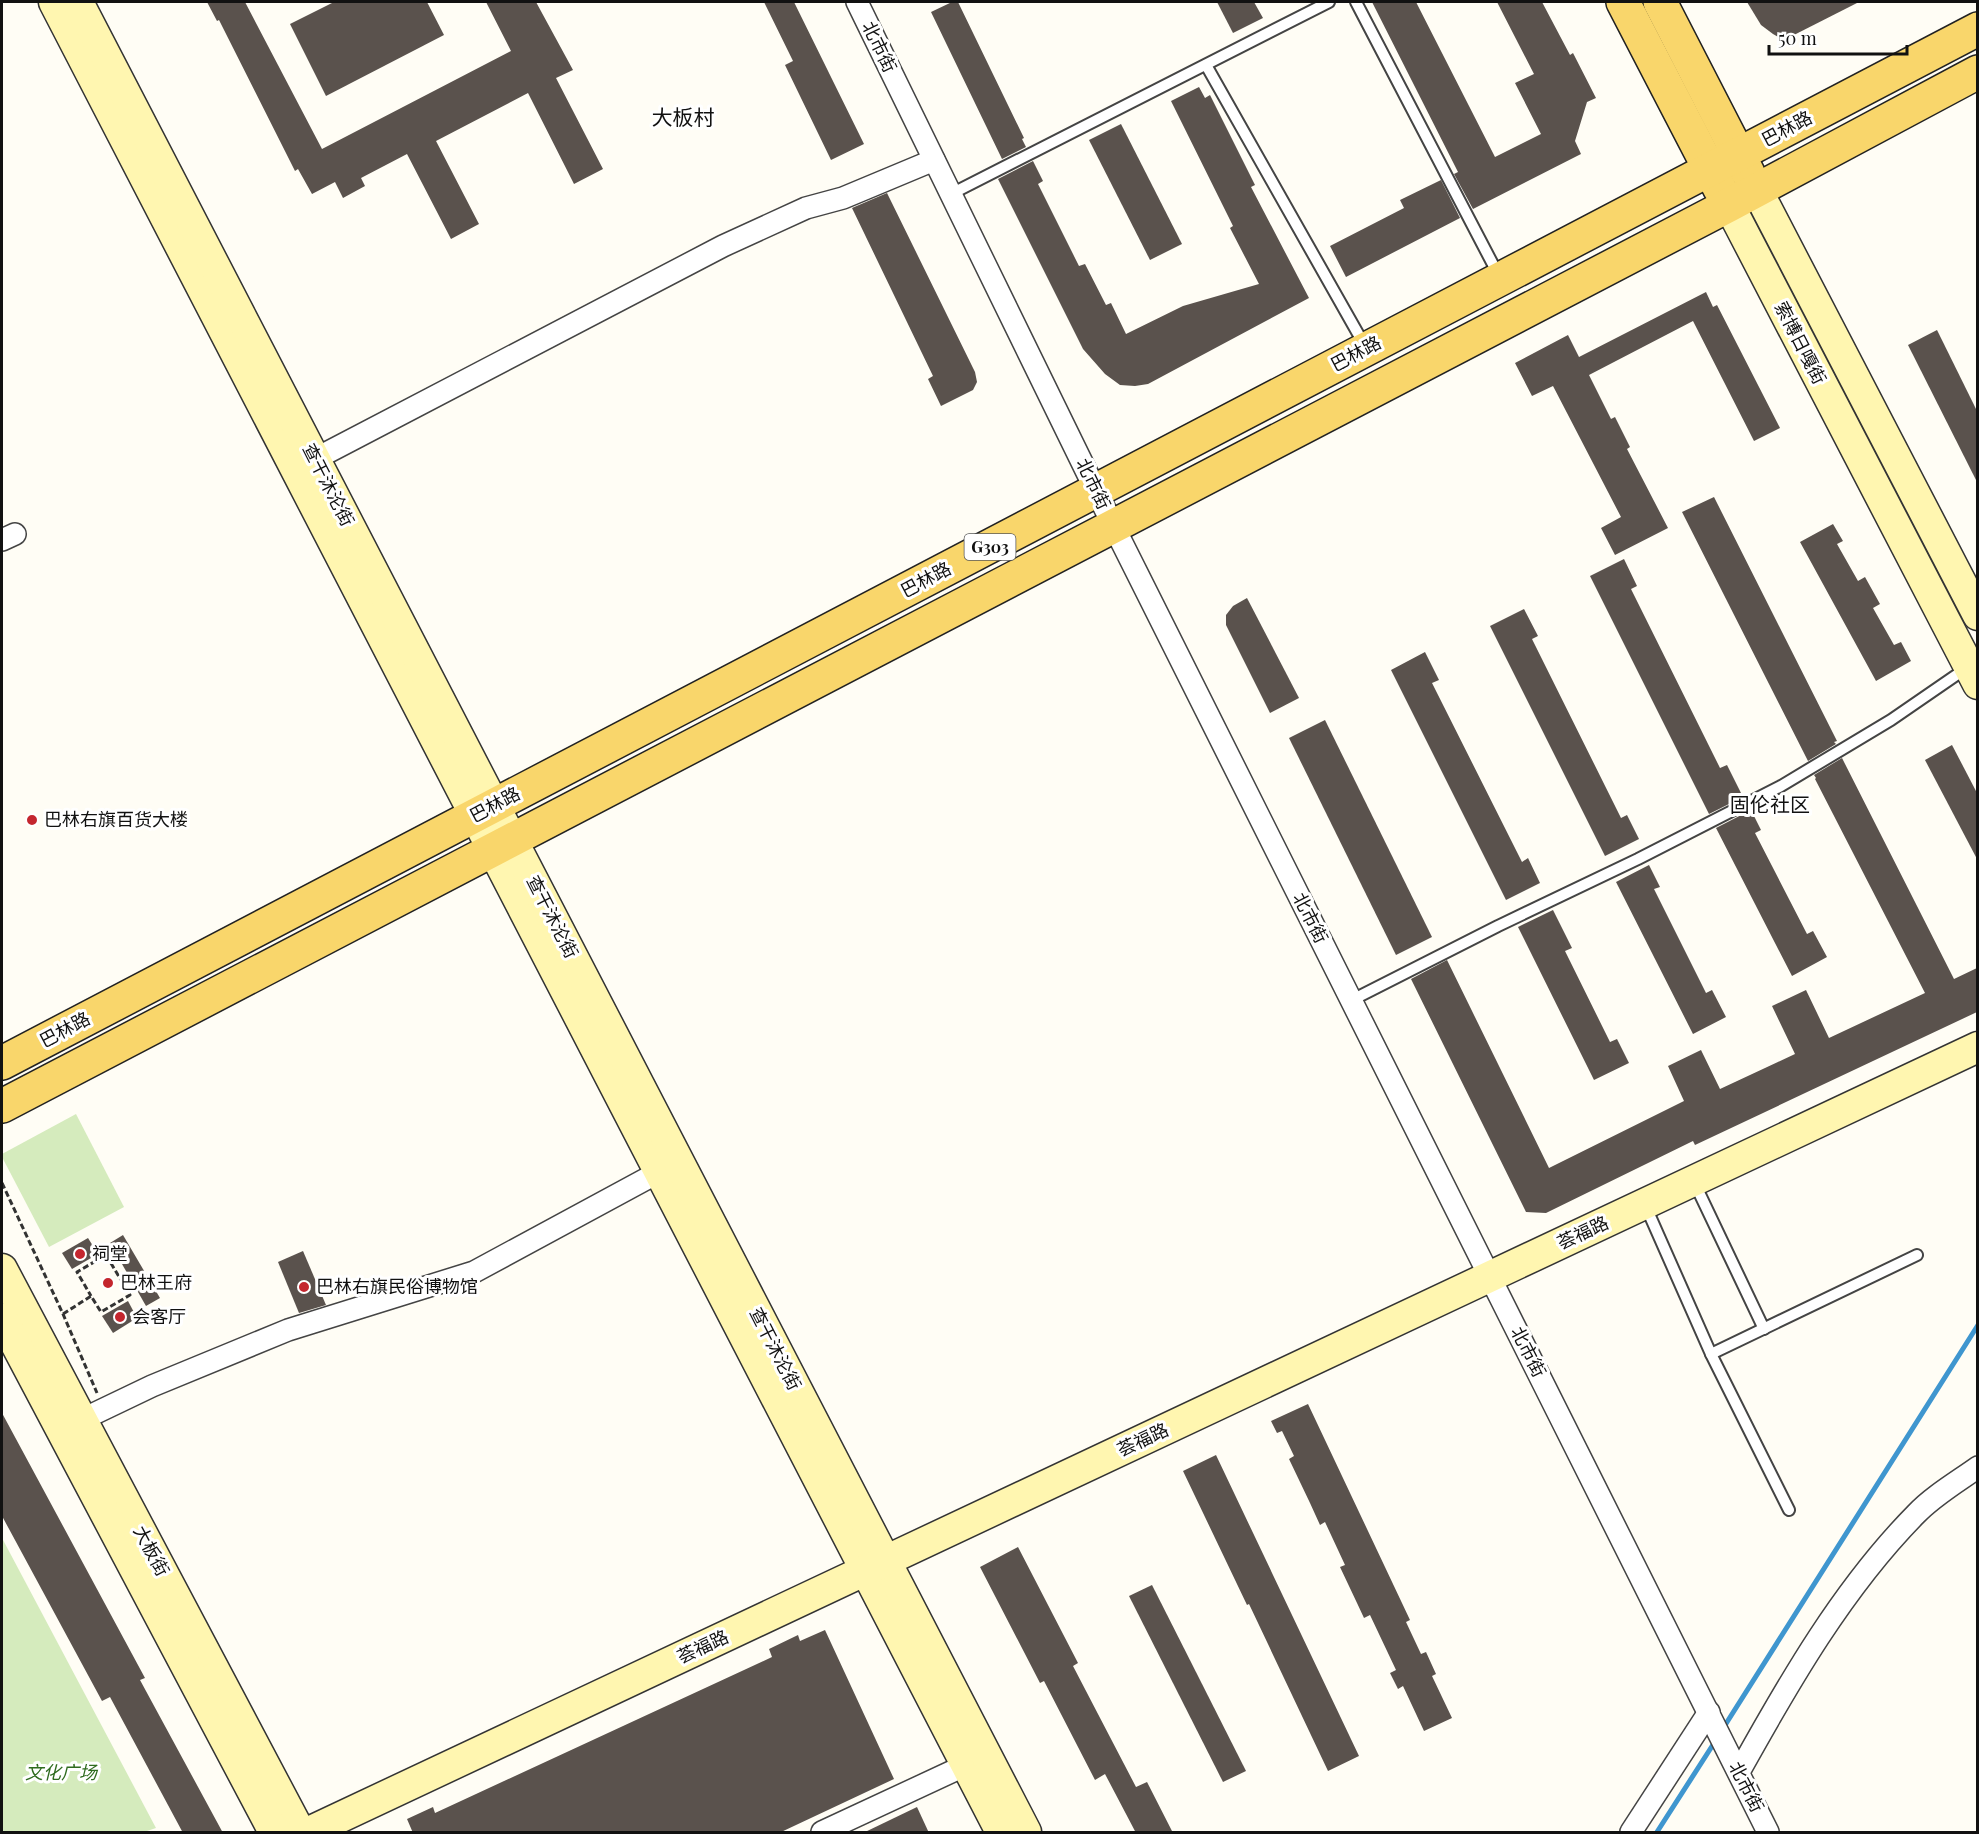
<svg xmlns="http://www.w3.org/2000/svg" width="1979" height="1834" font-family="'Playfair Display','Noto Sans SC',serif">
	<style>
		.green { fill: #d5ebbd }
		.lines { fill: none; stroke-linecap: round; stroke-linejoin: round }
		.stream { stroke: #3f96cf; stroke-width: 5 }
		.building { fill: #5a524d }
		.lane-casing { stroke: #444; stroke-width: 14 }
		.street-casing { stroke: #444; stroke-width: 24 }
		.secondary-casing { stroke: #333; stroke-width: 33 }
		.primary-casing { stroke: #222; stroke-width: 36 }
		.path { stroke: #333; stroke-width: 3; stroke-dasharray: 6 3; stroke-linecap: butt }
		.lane { stroke: #fff; stroke-width: 10 }
		.street { stroke: #fff; stroke-width: 21 }
		.secondary { stroke: #fff6b0; stroke-width: 30 }
		.primary { stroke: #f9d66b; stroke-width: 33 }
		.poi-dot { fill: #c4262e; stroke: #fff; stroke-width: 2 }
		.labels { text-anchor: middle; stroke-width: 6; stroke-linejoin: round; paint-order: stroke }
		.shield { fill: #fff; stroke: #585858; stroke-width: 1.5 }
		.shield-label { font-size: 16px; font-weight: bold; fill: #111 }
		.street-label { font-size: 18px; fill: #111; stroke: #fff }
		.poi-label { font-size: 18px; fill: #111; stroke: #fff; text-anchor: start }
		.park-label { font-size: 18px; font-style: italic; fill: #2f6b1f; stroke: #fff }
		.neighbourhood-label { font-size: 20px; fill: #111; stroke: #fff }
		.quarter-label { font-size: 21px; fill: #111; stroke: #fff }
	</style>
	<rect width="100%" height="100%" fill="#fffdf5"/>
	<g class="green">
		<polygon points="76,1114 124,1207 49,1247 2,1157 2,1154"/>
		<polygon points="2,1538 156,1828 144,1832 2,1832"/>
	</g>
	<g class="lines">
		<g class="stream">
			<polyline points="1722,1730 1978,1325"/>
			<polyline points="1657,1832 1716,1740"/>
		</g>
	</g>
	<g class="building">
		<polygon points="207,2 245,2 322,149 511,51 486,2 536,2 573,70 556,78 603,169 574,184 528,93 436,141 479,224 451,239 407,154 361,178 365,186 343,198 335,182 312,194 298,169 295,171 219,20 217,21"/>
		<polygon points="334,2 427,2 444,35 326,96 290,24"/>
		<polygon points="764,2 794,2 864,144 831,160 785,65 793,61"/>
		<polygon points="952,2 958,2 1024,138 1022,139 1026,147 1002,159 931,12"/>
		<polygon points="1217,2 1254,2 1263,18 1233,33"/>
		<polygon points="1372,2 1416,2 1495,157 1541,134 1515,83 1534,74 1497,2 1542,2 1570,55 1573,53 1596,98 1587,102 1575,141 1581,154 1473,209 1454,174 1458,172"/>
		<polygon points="1747,2 1859,2 1790,37 1782,39 1773,34 1761,25"/>
		<polygon points="1199,87 1205,98 1210,95 1255,185 1251,187 1309,298 1148,384 1135,386 1120,385 1105,374 1083,349 998,179 1033,161 1043,181 1038,184 1079,266 1085,264 1106,305 1111,303 1126,334 1183,306 1259,284 1230,228 1233,226 1171,101"/>
		<polygon points="1121,124 1182,244 1150,260 1089,140"/>
		<polygon points="1441,180 1460,218 1346,277 1330,246 1404,208 1400,200"/>
		<polygon points="887,193 975,372 977,382 973,390 941,406 928,379 933,376 852,208"/>
		<polygon points="1706,292 1713,307 1717,305 1780,428 1754,441 1693,321 1589,375 1611,419 1615,417 1630,447 1627,449 1668,528 1615,555 1601,528 1621,517 1553,386 1532,396 1515,363 1568,335 1579,357"/>
		<polygon points="1937,330 1977,411 1977,482 1908,345"/>
		<polygon points="1714,497 1837,741 1834,742 1836,744 1808,761 1682,512"/>
		<polygon points="1833,524 1843,541 1837,544 1858,581 1865,577 1880,604 1873,608 1894,645 1901,642 1911,661 1876,681 1800,542"/>
		<polygon points="1624,559 1637,586 1631,589 1720,768 1727,765 1743,797 1709,814 1590,576"/>
		<polygon points="1247,598 1299,698 1270,713 1226,625 1226,615 1233,606"/>
		<polygon points="1524,609 1538,636 1532,639 1621,818 1627,815 1639,839 1605,856 1490,626"/>
		<polygon points="1425,652 1439,680 1432,683 1522,862 1528,858 1540,883 1506,900 1391,670"/>
		<polygon points="1325,720 1432,937 1396,955 1289,738"/>
		<polygon points="1952,745 1977,793 1977,859 1925,760"/>
		<polygon points="1842,758 1954,979 1977,968 1977,1012 1695,1145 1693,1141 1546,1213 1526,1212 1411,979 1447,960 1549,1168 1684,1101 1668,1066 1701,1050 1720,1089 1795,1054 1772,1006 1806,990 1829,1038 1925,993 1815,779 1816,778 1814,775"/>
		<polygon points="1751,810 1761,830 1755,833 1807,934 1813,931 1827,957 1792,976 1716,828"/>
		<polygon points="1649,865 1660,887 1654,889 1706,993 1712,990 1726,1017 1693,1034 1616,882"/>
		<polygon points="1553,910 1572,948 1565,951 1610,1042 1617,1039 1629,1063 1594,1080 1518,927"/>
		<polygon points="123,1235 160,1298 146,1306 110,1243"/>
		<polygon points="88,1238 98,1254 72,1269 62,1253"/>
		<polygon points="303,1251 326,1305 299,1313 278,1262"/>
		<polygon points="128,1301 137,1318 113,1333 102,1316"/>
		<polygon points="1308,1404 1410,1620 1406,1622 1421,1654 1426,1652 1436,1674 1432,1676 1452,1718 1424,1731 1403,1686 1398,1689 1390,1673 1396,1670 1370,1615 1364,1618 1357,1603 1340,1567 1345,1565 1325,1522 1320,1525 1310,1503 1289,1459 1294,1456 1282,1431 1277,1433 1271,1421"/>
		<polygon points="2,1413 145,1678 140,1680 223,1833 183,1833 110,1697 102,1701 2,1516"/>
		<polygon points="1216,1455 1359,1756 1328,1771 1249,1604 1247,1605 1183,1471"/>
		<polygon points="1018,1547 1078,1663 1073,1666 1136,1787 1147,1782 1173,1833 1136,1833 1105,1774 1095,1780 1044,1681 1040,1683 980,1567"/>
		<polygon points="1152,1585 1246,1771 1223,1782 1129,1596"/>
		<polygon points="825,1630 894,1779 779,1833 413,1833 407,1819 433,1807 435,1813 772,1657 769,1649 798,1635 800,1641"/>
		<polygon points="917,1807 929,1833 863,1833"/>
	</g>
	<g class="lines">
		<defs>
			<g id="lane">
				<polyline points="1356,2 1499,276"/>
				<polyline points="1206,65 1365,346"/>
				<polyline points="951,194 1329,2"/>
				<polyline points="1352,1000 1498,926 1638,859 1781,786 1891,720 1968,667"/>
				<polyline points="1695,1184 1764,1329"/>
				<polyline points="1646,1207 1711,1354 1789,1510"/>
				<polyline points="1711,1354 1917,1255"/>
			</g>
			<g id="street">
				<polyline points="857,2 1096,491 1768,1832"/>
				<polyline points="315,459 723,246 806,208 843,198 934,160"/>
				<polyline points="2,540 15,534"/>
				<polyline points="81,1420 152,1386 288,1330 474,1272 659,1172"/>
				<path d="M1739,1772C1789,1682 1843,1588 1916,1514C1933,1496 1957,1482 1978,1467"/>
				<polyline points="822,1832 966,1765"/>
				<polyline points="1631,1832 1709,1712"/>
			</g>
			<g id="secondary">
				<polyline points="54,2 1001,1832"/>
				<polyline points="78,2 1026,1832"/>
				<polyline points="1757,190 1978,615"/>
				<polyline points="1729,205 1978,684"/>
				<polyline points="2,1269 300,1832"/>
				<polyline points="2,1318 274,1832"/>
				<polyline points="309,1832 1978,1047"/>
			</g>
			<g id="primary">
				<polyline points="1623,2 1720,189"/>
				<polyline points="1660,2 1748,173"/>
				<polyline points="2,1063 1978,29"/>
				<polyline points="2,1106 1729,205 1978,72"/>
			</g>
		</defs>
		<use href="#lane" class="lane-casing"/>
		<use href="#street" class="street-casing"/>
		<use href="#secondary" class="secondary-casing"/>
		<use href="#primary" class="primary-casing"/>
		<g class="path">
			<polyline points="2,1183 63,1314 97,1393"/>
			<polyline points="63,1314 91,1296 101,1312 130,1295 106,1255 77,1272 91,1296"/>
		</g>
		<use href="#lane" class="lane"/>
		<use href="#street" class="street"/>
		<use href="#secondary" class="secondary"/>
		<use href="#primary" class="primary"/>
	</g>
	<g class="poi-dot">
		<circle cx="32" cy="820" r="6"/>
		<circle cx="80" cy="1254" r="6"/>
		<circle cx="108" cy="1283" r="6"/>
		<circle cx="304" cy="1287" r="6"/>
		<circle cx="120" cy="1317" r="6"/>
	</g>
	<g class="labels">
		<rect class="shield" x="964.5" y="534" width="51" height="26" rx="4.5"/>
		<g class="shield-label">
			<text x="990" y="553">G303</text>
		</g>
		<g class="street-label">
			<text transform="translate(879 47) rotate(64)" y="6">北市街</text>
			<text transform="translate(1787 129) rotate(-28)" y="6">巴林路</text>
			<text transform="translate(1800 343) rotate(63)" y="6">索博日嘎街</text>
			<text transform="translate(1356 354) rotate(-28)" y="6">巴林路</text>
			<text transform="translate(1093 484) rotate(64)" y="6">北市街</text>
			<text transform="translate(328 485) rotate(63)" y="6">查干沐沦街</text>
			<text transform="translate(926 580) rotate(-28)" y="6">巴林路</text>
			<text transform="translate(495 805) rotate(-28)" y="6">巴林路</text>
			<text transform="translate(552 917) rotate(63)" y="6">查干沐沦街</text>
			<text transform="translate(1310 918) rotate(63)" y="6">北市街</text>
			<text transform="translate(65 1030) rotate(-28)" y="6">巴林路</text>
			<text transform="translate(1583 1233) rotate(-25)" y="6">荟福路</text>
			<text transform="translate(775 1349) rotate(63)" y="6">查干沐沦街</text>
			<text transform="translate(1528 1352) rotate(63)" y="6">北市街</text>
			<text transform="translate(1143 1440) rotate(-25)" y="6">荟福路</text>
			<text transform="translate(151 1551) rotate(62)" y="6">大板街</text>
			<text transform="translate(703 1647) rotate(-25)" y="6">荟福路</text>
			<text transform="translate(1746 1787) rotate(63)" y="6">北市街</text>
		</g>
		<g class="poi-label">
			<text x="44" y="826">巴林右旗百货大楼</text>
			<text x="92" y="1260">祠堂</text>
			<text x="120" y="1289">巴林王府</text>
			<text x="316" y="1293">巴林右旗民俗博物馆</text>
			<text x="132" y="1323">会客厅</text>
		</g>
		<g class="park-label">
			<text x="61" y="1779">文化广场</text>
		</g>
		<g class="neighbourhood-label">
			<text x="1770" y="812">固伦社区</text>
		</g>
		<g class="quarter-label">
			<text x="683" y="125">大板村</text>
		</g>
	</g>
	<rect width="1979" height="1834" fill="none" stroke="#111111" stroke-width="6"/>
	<path d="M1769 45v9h138v-9" fill="none" stroke="#111111" stroke-width="3"/>
	<text x="1778" y="45" font-size="18" fill="#111111" stroke="#ffffff" stroke-width="4.5" paint-order="stroke">50 m</text>
</svg>
